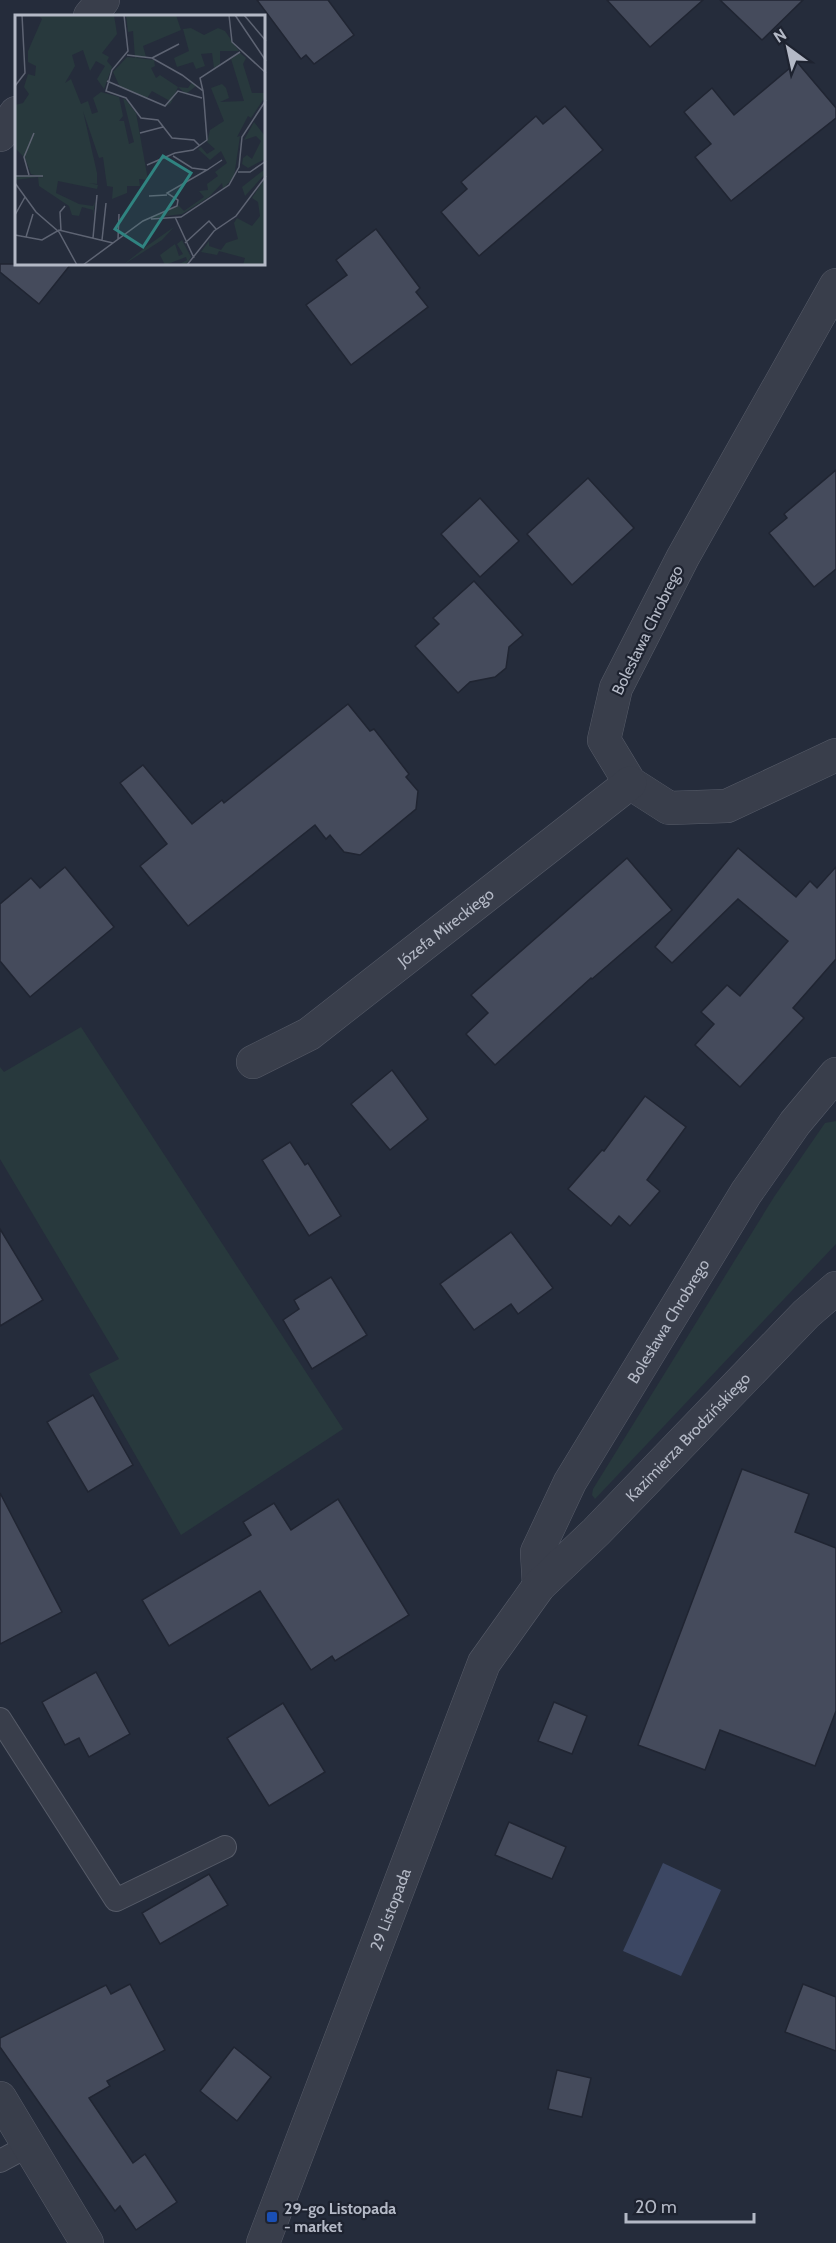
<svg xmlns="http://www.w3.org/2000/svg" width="836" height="2243" font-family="Cabin,sans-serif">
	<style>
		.green { fill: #28393d }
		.water { fill: #3c4763 }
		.building { fill: #454b5c; stroke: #202532; stroke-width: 1.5 }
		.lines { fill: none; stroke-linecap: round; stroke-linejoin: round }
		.service-casing { stroke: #575c69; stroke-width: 24 }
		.minor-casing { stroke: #575c69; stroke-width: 34 }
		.tertiary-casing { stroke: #575c69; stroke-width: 34 }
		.service { stroke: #393e4b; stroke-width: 22 }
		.minor { stroke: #393e4b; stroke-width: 33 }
		.tertiary { stroke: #393e4b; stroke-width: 33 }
		.transit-dot { fill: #1a4fb4; stroke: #1e2330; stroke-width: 2 }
		.labels { text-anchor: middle; stroke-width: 4.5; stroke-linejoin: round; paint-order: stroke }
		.street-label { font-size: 16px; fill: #b4b9c6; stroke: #1e2330 }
		.poi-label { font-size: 16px; font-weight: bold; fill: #b4b9c6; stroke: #1e2330; text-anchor: start }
		.inset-road { fill: none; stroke: #5e6473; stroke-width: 1.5 }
		.view { fill: #308380; fill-opacity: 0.15; stroke: #308380; stroke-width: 3 }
		.inset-edge { fill: none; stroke: #b4b9c6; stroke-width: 3 }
	</style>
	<rect width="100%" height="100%" fill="#252c3b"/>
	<g class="green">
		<polygon points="81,1027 343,1429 181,1535 89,1374 119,1359 0,1159 0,1067 4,1072"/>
		<polygon points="836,1121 836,1244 595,1499 592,1495 593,1489 774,1197 825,1123"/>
	</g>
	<polygon class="water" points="663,1863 721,1890 681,1976 623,1951"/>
	<g class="building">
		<polygon points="257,0 328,0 354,35 314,64 306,55 301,59"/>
		<polygon points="607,0 703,0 650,47"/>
		<polygon points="720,0 803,0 762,40"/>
		<polygon points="797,62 836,108 836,118 731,201 695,157 711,144 684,112 712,88 734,115"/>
		<polygon points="565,106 603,150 479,256 441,212 467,189 461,182 536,116 543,124"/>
		<polygon points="376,229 420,288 416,292 428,307 351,365 306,305 347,275 336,260"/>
		<polygon points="0,264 71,264 39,304 0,272"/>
		<polygon points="836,470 836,569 814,587 769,533 787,518 784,514"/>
		<polygon points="588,478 634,528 572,585 527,534"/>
		<polygon points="480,498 519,541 480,577 441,534"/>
		<polygon points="474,581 523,635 509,647 506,668 495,677 470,682 458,693 415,646 439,624 433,618"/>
		<polygon points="348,704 370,731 374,729 409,774 406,777 418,791 416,809 360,855 344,852 330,835 326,839 315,825 188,926 140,866 167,844 120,783 143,765 192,824 222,800 224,803"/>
		<polygon points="738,848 796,897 810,881 817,888 836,867 836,959 793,1008 804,1018 740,1087 695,1045 714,1024 701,1012 727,985 740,996 788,941 738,899 672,963 655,947"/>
		<polygon points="627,858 672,910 592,979 591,978 495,1065 466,1034 488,1013 471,995"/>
		<polygon points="65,867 114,927 30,997 0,961 0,904 31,878 40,888"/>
		<polygon points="392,1070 428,1119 390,1150 351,1104"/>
		<polygon points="645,1096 686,1127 647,1180 660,1191 630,1226 619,1216 611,1226 568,1189 602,1150 604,1151"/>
		<polygon points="290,1142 305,1165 308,1163 341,1216 309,1236 262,1160"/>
		<polygon points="0,1229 43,1300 0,1326"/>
		<polygon points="511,1232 553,1288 518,1314 511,1304 474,1330 440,1284"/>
		<polygon points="331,1277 367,1335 312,1369 283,1320 299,1309 294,1300"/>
		<polygon points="93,1395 133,1465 88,1492 47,1422"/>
		<polygon points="742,1469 809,1494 795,1532 836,1548 836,1711 815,1766 720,1730 705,1770 638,1745"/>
		<polygon points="0,1493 62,1612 0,1644"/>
		<polygon points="338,1499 409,1615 335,1661 332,1656 311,1670 260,1591 169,1646 142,1600 251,1535 243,1522 274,1503 291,1530"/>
		<polygon points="96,1672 130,1734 89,1757 79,1738 65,1745 42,1702"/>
		<polygon points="554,1702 587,1716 572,1754 538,1741"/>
		<polygon points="283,1703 325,1772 269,1806 227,1738"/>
		<polygon points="509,1822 566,1847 552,1879 495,1855"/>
		<polygon points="209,1874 228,1905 160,1944 142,1913"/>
		<polygon points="130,1984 165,2050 107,2081 110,2086 89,2098 133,2163 145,2154 177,2202 136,2230 120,2206 115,2211 0,2047 0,2038 106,1985 111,1994"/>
		<polygon points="803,1984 836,1997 836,2051 785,2032"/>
		<polygon points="234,2047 271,2077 237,2121 200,2091"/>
		<polygon points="557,2070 591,2078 582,2117 548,2109"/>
	</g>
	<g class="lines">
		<defs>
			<g id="service">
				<polyline points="0,1719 116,1900 225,1847"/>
				<polyline points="0,2161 28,2146"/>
			</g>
			<g id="minor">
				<polyline points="90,16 103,0"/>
				<polyline points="0,135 16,113"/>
				<polyline points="836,285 683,557 616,688 604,740 630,783 669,808 727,806 836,755"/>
				<path id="s1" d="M253,1062L309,1034L630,783"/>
				<path id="s2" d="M539,1586L537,1552L570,1482L746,1193L795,1123L836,1074"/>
				<polyline points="0,2098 87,2243"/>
			</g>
			<g id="tertiary">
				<path id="s3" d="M263,2243L484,1663L539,1586L596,1532L806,1314L836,1288"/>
			</g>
		</defs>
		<use href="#service" class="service-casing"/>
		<use href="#minor" class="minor-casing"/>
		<use href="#tertiary" class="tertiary-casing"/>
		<use href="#service" class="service"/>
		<use href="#minor" class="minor"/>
		<use href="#tertiary" class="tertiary"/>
	</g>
	<rect class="transit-dot" x="266" y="2211" width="12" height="12" rx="3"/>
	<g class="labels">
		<g class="street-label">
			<text transform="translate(647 630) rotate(-64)" y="6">Bolesława Chrobrego</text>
			<text dy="6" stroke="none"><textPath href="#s1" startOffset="236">Józefa Mireckiego</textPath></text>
			<text dy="6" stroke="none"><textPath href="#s2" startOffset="300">Bolesława Chrobrego</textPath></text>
			<text dy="6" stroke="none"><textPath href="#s3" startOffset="926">Kazimierza Brodzińskiego</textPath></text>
			<text dy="6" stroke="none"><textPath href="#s3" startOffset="357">29 Listopada</textPath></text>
		</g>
		<g class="poi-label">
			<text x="284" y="2214">29-go Listopada<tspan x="284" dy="18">- market</tspan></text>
		</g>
	</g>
	<g transform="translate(15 15)">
		<rect width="250" height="250" fill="#252c3b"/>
		<path d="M23,0H99L102,19L87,38L94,42L92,46L97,52L89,74L82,64L90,51L81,46L75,56L68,35L57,40L60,51L50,68L56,64L66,89L73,86L77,99L83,97L78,83L86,77L104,82L108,101L104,106H109L114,129L119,127L108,83L111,85L121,98L133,165L124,164L125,171H112V178L97,184L98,172L92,171L88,142L84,143L68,96L82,158V169L74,168L83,170L82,174L43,166L41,178L64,189L78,191L80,187L78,201V195L67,192L64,201L57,200L54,191L24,171L23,162L0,165V161L24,162L29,163L16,159L10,143L0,133V90L8,88L14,79L9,72L13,59L20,61L21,51L13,47V36L27,4ZM111,0H161L166,15L128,31L131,42L120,43L118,16L113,17ZM176,13L189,20L203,13L210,16L224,36H205V49L199,53L197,38L186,39L190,51L181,54L178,47L162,52L159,43L174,36L168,14ZM225,38L231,43L228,49L237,78H250V82L236,103L233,101L222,122L225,121L219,162L208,174L207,168L194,182L167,199L136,203L163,190L169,196L189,182L184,176L193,175L192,169L203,161L200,157L212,148L206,136L195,145L183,134L186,132L192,139L200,134L192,127L195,115L209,106L196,73L207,69L211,73L214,83L205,87L229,86L216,44ZM112,42L139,45L140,51L136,53L141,63L145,60L163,72L173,73L177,67L181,71L171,79L163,72L156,88L152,91L155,86L137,76L132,83L105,72L98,57ZM239,107L250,121V144L233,153L227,149L228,143L232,140L237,144L246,126L241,121L229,125ZM250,154V159L230,181L227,172ZM250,163V250H228L230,243L204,236L202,240L186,237L194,226V231L206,235L211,228L223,224L219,208L222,203L237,211L245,201L243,187L237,183ZM159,212L147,225L108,250L132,231ZM167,225L176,242L171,250H163L172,245L171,242L150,250L145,240L160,229L164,241L168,239L162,229Z" fill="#28393d"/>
		<path class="inset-road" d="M109,0L113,36L97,55L91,76L111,83L126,103L143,105L157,123L179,125L184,130M214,0L217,27L251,58M220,0L251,46M229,0L251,26M112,40L137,43L167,60L188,76L189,86L192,125L178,135L160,138L132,150M137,43L164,29M92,66L150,91L163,76L187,83M0,71L10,58L7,0M188,76L185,63L225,37M125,118L148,112M192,155L207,145M223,157H235L251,146M14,160L9,142L19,118M0,161H28M0,168L21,197L44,217L62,250M134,181L152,180M0,200L10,182M160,202L179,243M136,204L166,202L214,170L224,152L227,122L251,85M46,216L45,197L50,191M0,220L27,225L44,215L98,228M11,222L18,199M78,223L82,180M103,224L104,199M87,225L91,188M170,228L194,206L201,214M68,250L128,206L162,191L163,185L152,178L192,155L177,153L158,141M172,250L199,216L221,201L251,161"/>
		<path class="view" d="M148,141L176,158L128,232L100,214Z"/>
		<rect width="250" height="250" class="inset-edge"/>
	</g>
	<g transform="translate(788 48) rotate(327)" stroke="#1e2330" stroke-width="4.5" paint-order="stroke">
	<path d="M0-4.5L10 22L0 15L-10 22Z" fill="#b4b9c6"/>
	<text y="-9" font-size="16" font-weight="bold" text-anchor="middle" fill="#b4b9c6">N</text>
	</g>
	<path d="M626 2213v9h128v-9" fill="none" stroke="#b4b9c6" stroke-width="3"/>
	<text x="635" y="2213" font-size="18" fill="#b4b9c6" stroke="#1e2330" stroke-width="4.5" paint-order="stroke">20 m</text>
</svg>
